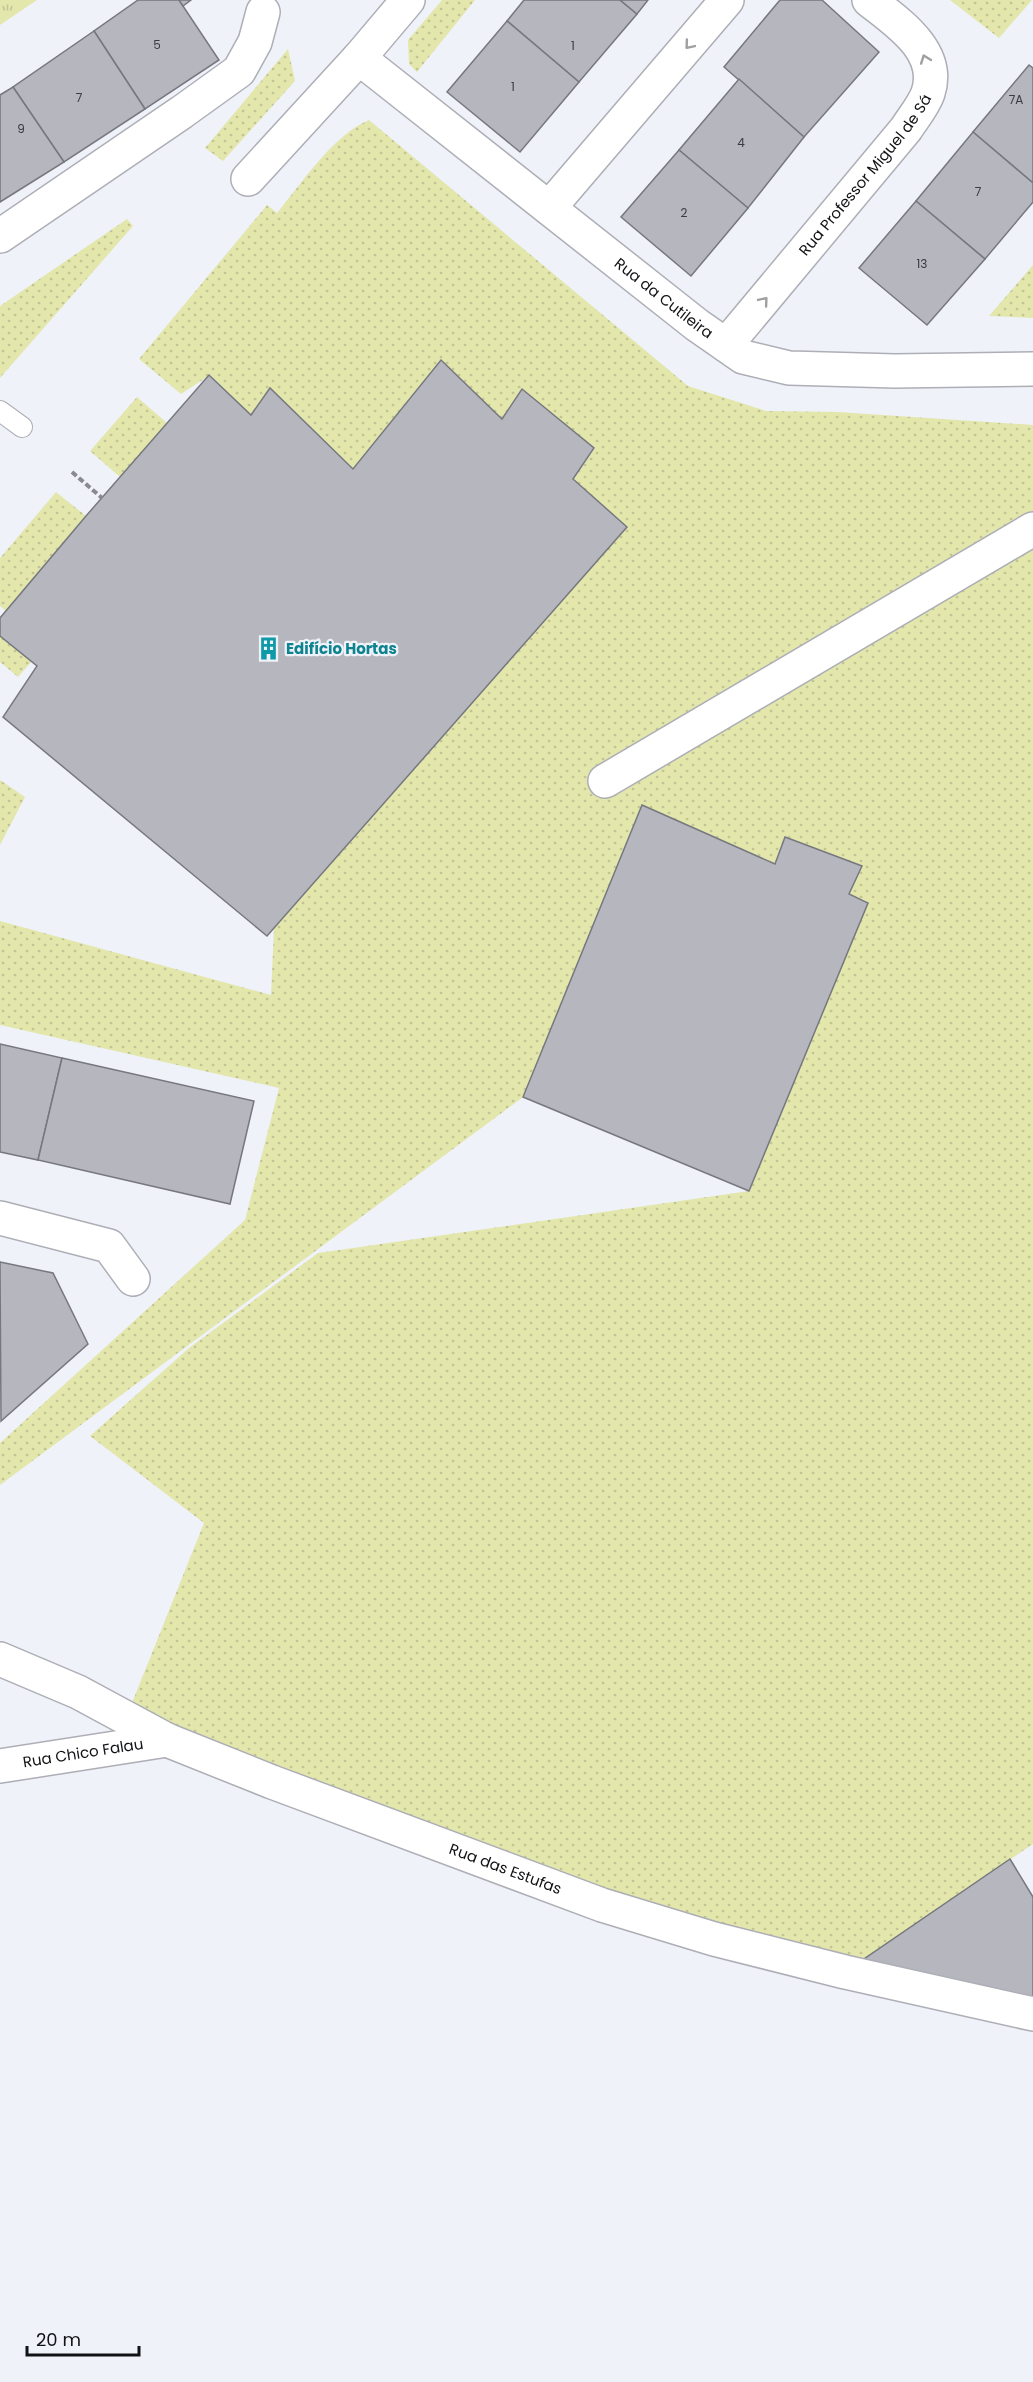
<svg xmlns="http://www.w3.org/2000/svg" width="1033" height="2382" font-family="Poppins,sans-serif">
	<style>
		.grass { fill: url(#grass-dots) }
		.park { fill: url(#park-tufts) }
		.building { fill: #b5b6be; stroke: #77787f; stroke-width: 1.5 }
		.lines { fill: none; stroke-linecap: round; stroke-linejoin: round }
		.service-casing { stroke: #adaeb6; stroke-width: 22 }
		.minor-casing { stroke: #adaeb6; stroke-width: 36 }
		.path { stroke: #888a8f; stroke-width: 4; stroke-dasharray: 6 3; stroke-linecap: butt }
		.service { stroke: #fff; stroke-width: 20 }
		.minor { stroke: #fff; stroke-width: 33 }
		.oneway { stroke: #a0a0a1 }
		.labels { text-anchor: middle; stroke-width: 4.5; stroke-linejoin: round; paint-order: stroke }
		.number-label { font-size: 12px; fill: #3a3b3f }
		.street-label { font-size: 15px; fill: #111215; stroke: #f0f2fa }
		.culture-label { font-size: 15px; font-weight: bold; fill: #0d838f; stroke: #f0f2fa; text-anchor: start }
	</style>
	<defs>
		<pattern id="grass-dots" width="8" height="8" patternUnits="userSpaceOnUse" patternTransform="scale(1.5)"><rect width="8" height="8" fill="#e3e7ac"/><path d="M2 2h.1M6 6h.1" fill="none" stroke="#c2c593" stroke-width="1.8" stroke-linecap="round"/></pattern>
		<pattern id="park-tufts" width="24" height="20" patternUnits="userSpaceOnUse" patternTransform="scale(1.5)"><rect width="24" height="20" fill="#e3e7ac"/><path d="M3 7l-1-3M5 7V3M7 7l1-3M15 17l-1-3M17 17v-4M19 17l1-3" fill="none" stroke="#c2c593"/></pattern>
	</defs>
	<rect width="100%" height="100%" fill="#f0f2fa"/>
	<g class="grass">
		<polygon points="442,0 475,0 417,72 409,64 408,40"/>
		<polygon points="950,0 1032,0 999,38"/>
		<polygon points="288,49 295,81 223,161 205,148"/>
		<path d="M369,120L688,386L766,411L838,412L1033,425V1844L845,1972L660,1922L126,1718L204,1523L90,1436L189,1348L318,1253L749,1191L868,903L849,894L862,866L785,838L775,864L642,805L523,1097L0,1485V1443L245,1220L279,1088L0,1025V921L271,995L274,928L594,449L522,389L502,419L441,360L353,469L251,415L210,375L181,394L139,359L267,205L277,213C302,183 333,135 369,120Z"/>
		<polygon points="127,219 133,226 0,378 0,306"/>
		<polygon points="1033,265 1033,318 989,316"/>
		<polygon points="137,397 167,423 120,477 90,451"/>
		<polygon points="56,492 86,516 6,611 0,606 0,558"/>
		<polygon points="0,636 32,661 18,677 0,662"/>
		<polygon points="0,780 25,797 0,845"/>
	</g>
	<polygon class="park" points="0,0 37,0 0,25"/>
	<g class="building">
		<polygon points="138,0 179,0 219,60 145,109 94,31"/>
		<polygon points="179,0 191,0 183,6"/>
		<polygon points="524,0 620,0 637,14 579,82 507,21"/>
		<polygon points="620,0 648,0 637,14"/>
		<polygon points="780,0 822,0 879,52 804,137 724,67"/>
		<polygon points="507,21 579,82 520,152 447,92"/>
		<polygon points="94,31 145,109 64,162 13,87"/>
		<polygon points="1029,65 1033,68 1033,183 973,132"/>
		<polygon points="739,79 804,137 748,208 679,150"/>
		<polygon points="13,87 64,162 0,202 0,95"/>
		<polygon points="973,132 1033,183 1033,202 985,259 916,201"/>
		<polygon points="679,150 748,208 691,276 621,217"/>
		<polygon points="916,201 985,259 927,325 859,268"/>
		<polygon points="441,360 502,419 522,389 594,448 573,479 627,527 267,936 3,717 37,666 0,636 0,618 86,516 209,375 251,415 270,388 353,469"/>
		<polygon points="642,805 775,864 785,837 862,866 849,894 868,903 749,1191 523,1097"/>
		<polygon points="0,1044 62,1058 38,1160 0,1152"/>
		<polygon points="62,1058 254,1101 230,1204 38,1160"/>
		<polygon points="0,1262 53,1273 88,1344 1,1421"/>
		<polygon points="1010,1859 1033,1897 1033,2013 845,1972"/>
	</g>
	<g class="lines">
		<defs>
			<polyline id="service" points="0,411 22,427"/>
			<g id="minor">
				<path id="s1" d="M359,58L697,325L743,357L789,368L895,371L1033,369"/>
				<polyline points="248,179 359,58 408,0"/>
				<polyline points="549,208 727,0"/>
				<polyline points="0,236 182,112 239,71 255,42 263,12"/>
				<path id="s2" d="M726,345L906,129C913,118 924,105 928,93C942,51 897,22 869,0"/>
				<polyline points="605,781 1033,529"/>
				<polyline points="0,1218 109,1246 133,1279"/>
				<path id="s3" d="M0,1659L78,1692L167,1740L272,1782L602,1905L714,1939L845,1972L1033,2014"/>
				<path id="s4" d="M0,1766L167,1740"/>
			</g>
		</defs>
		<use href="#service" class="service-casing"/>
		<use href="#minor" class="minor-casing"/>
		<polyline class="path" points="72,472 102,498"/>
		<use href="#service" class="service"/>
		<use href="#minor" class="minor"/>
	</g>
	<defs><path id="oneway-chevron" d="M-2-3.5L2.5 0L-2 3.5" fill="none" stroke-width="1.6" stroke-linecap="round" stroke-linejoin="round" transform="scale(1.5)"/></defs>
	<g class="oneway">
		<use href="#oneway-chevron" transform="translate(689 45) rotate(130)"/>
		<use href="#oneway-chevron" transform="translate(925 59) rotate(-110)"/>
		<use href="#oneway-chevron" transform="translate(764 301) rotate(-50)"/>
	</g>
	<defs>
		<symbol id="building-bare" viewBox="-9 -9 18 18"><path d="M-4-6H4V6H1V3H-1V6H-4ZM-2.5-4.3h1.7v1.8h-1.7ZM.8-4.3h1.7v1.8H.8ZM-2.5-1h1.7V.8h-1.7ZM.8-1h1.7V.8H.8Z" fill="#0f9aa8" stroke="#f0f2fa" stroke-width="2.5" paint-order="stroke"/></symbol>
	</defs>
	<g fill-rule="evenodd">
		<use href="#building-bare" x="252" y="632" width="33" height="33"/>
	</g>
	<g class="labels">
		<g class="number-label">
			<text x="157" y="49">5</text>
			<text x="573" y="50">1</text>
			<text x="513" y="91">1</text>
			<text x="79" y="102">7</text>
			<text x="1016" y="104">7A</text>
			<text x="21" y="133">9</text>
			<text x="741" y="147">4</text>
			<text x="978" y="196">7</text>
			<text x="684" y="217">2</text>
			<text x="922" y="268">13</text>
		</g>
		<g class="street-label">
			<text dy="5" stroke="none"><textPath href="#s2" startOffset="220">Rua Professor Miguel de Sá</textPath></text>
			<text dy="5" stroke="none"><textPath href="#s1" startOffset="388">Rua da Cutileira</textPath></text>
			<text dy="5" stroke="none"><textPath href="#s4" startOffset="84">Rua Chico Falau</textPath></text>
			<text dy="5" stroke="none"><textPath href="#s3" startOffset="548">Rua das Estufas</textPath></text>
		</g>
		<g class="culture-label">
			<text x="286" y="654">Edifício Hortas</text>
		</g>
	</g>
	<path d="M27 2346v9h112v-9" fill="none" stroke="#111215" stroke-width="3"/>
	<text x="36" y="2346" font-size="18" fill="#111215" stroke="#f0f2fa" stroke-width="4.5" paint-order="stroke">20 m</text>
</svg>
